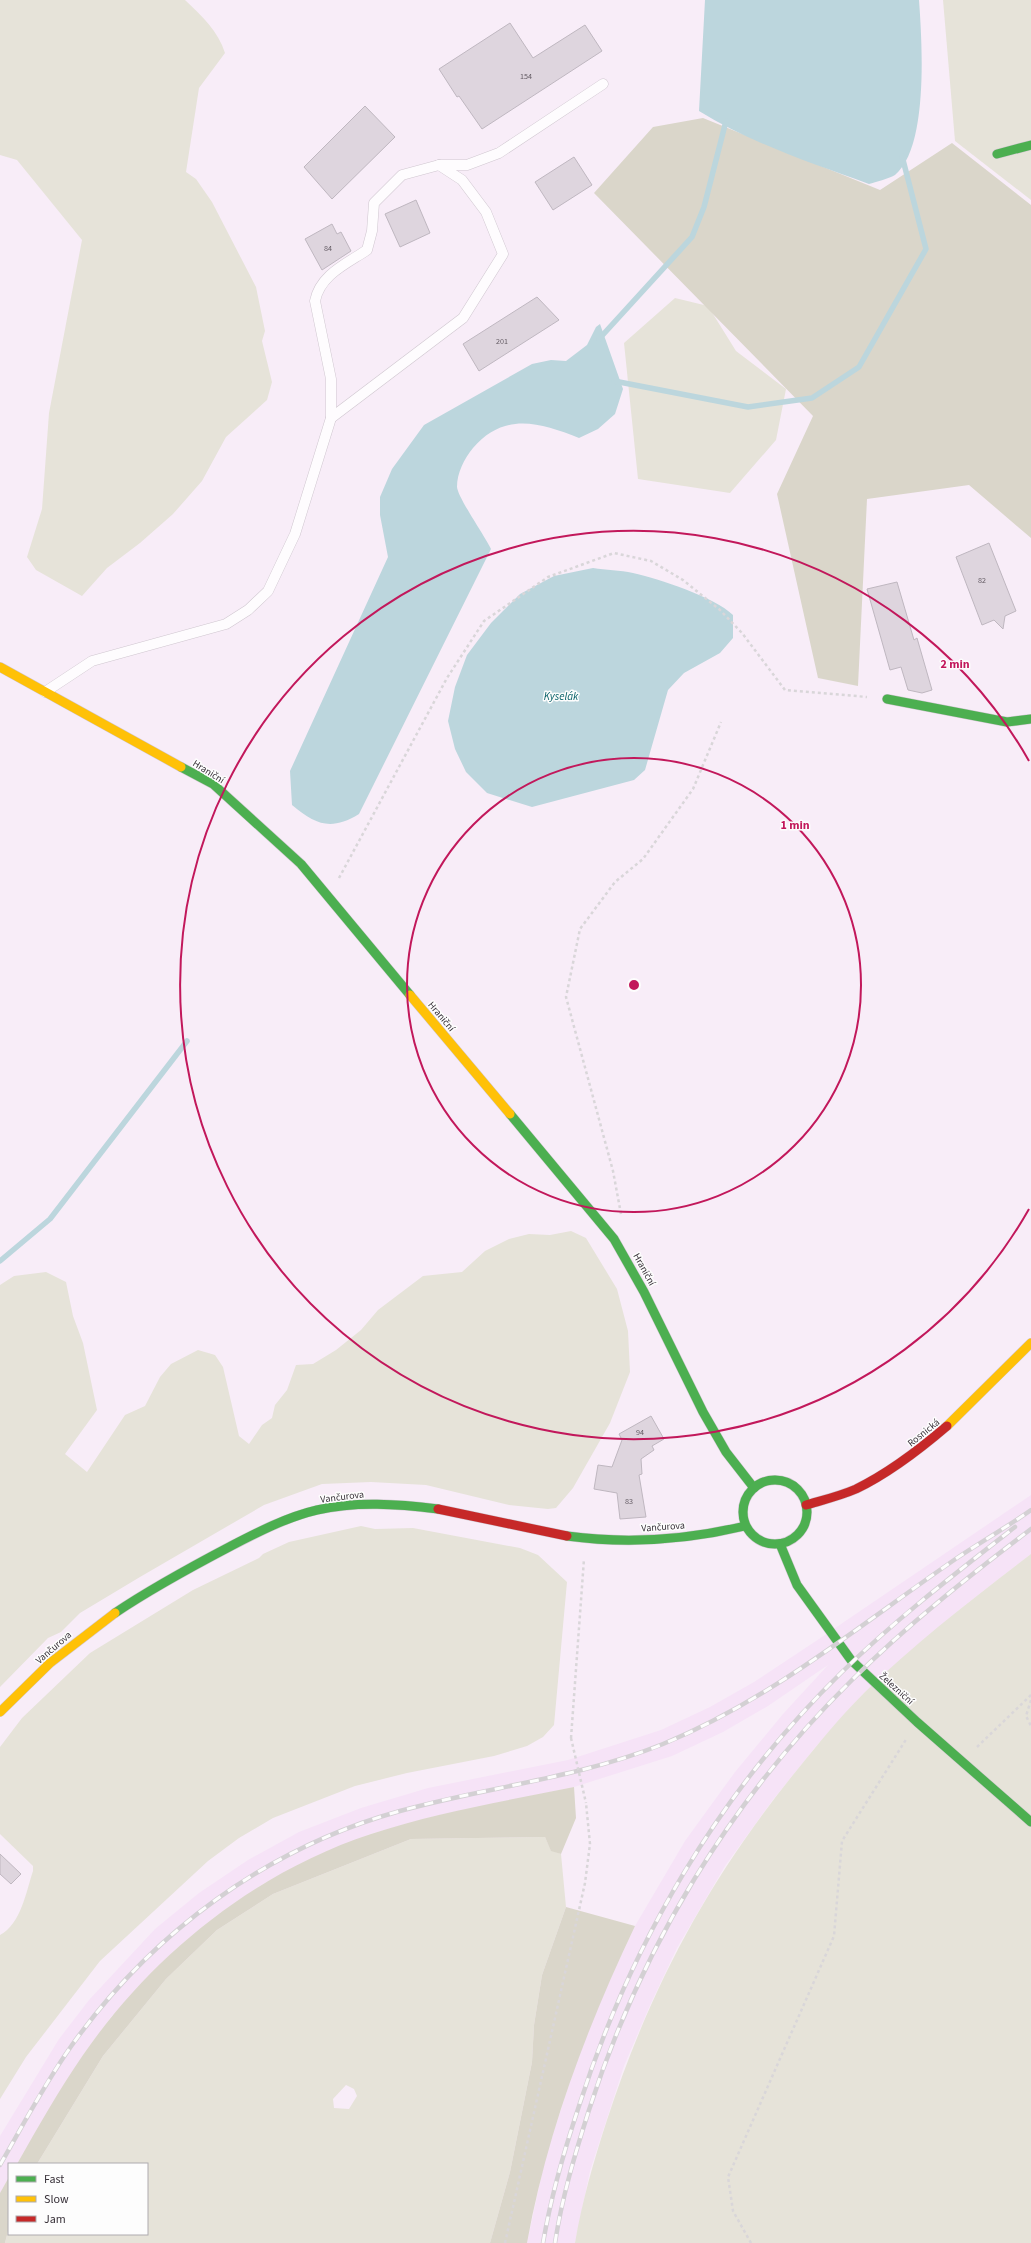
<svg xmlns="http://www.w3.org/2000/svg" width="1031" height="2243" font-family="'Source Sans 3',sans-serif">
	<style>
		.built { fill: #f6e3f7 }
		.green { fill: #e6e3d9; fill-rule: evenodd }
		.forest { fill: #dad6ca }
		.water { fill: #bcd6dd }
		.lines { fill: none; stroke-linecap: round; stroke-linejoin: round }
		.stream { stroke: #bcd6dd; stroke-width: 5.5 }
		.building { fill: #ded5de; stroke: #bfb7c0 }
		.lane-casing { stroke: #d0c7d0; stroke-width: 11 }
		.fast-casing { stroke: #d0c7d0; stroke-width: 10 }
		.slow-casing { stroke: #d0c7d0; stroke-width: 10 }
		.jam-casing { stroke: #d0c7d0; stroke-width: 10 }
		.path { stroke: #d9d6d9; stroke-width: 2.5; stroke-dasharray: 3 3; stroke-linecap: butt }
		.lane { stroke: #fefcfe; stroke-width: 10 }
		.fast { stroke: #4caf50; stroke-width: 9 }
		.slow { stroke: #ffc107; stroke-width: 9 }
		.jam { stroke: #c62828; stroke-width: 9 }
		.rail-casing { stroke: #d3d0d3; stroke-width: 4.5 }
		.rail { stroke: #fdfdfd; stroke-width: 3; stroke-dasharray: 9; stroke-linecap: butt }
		.path-bridge { stroke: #d9d6d9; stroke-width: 2.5; stroke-dasharray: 3 3; stroke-linecap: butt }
		.ring { fill: none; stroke: #c2185b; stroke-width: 2 }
		.labels { text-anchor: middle; stroke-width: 3; stroke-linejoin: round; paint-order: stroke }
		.number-label { font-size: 8px; fill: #625a62 }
		.street-label { font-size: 10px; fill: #383139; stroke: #fdfdfd }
		.water-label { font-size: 11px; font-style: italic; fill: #055f66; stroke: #fdfdfd }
		.centre { fill: #c2185b; stroke: #fdfdfd; stroke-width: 2 }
		.ring-label { font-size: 12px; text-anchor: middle; font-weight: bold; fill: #c2185b; stroke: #fdfdfd; stroke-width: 3; stroke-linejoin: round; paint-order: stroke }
	</style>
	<rect width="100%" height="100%" fill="#f8edf8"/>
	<polygon class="built" points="1031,1495 1031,1554 959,1610 863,1694 818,1744 772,1801 725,1866 677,1948 651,2003 624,2066 590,2171 575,2243 527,2243 545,2159 580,2050 608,1984 635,1926 685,1841 735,1772 783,1714 828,1665 768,1706 723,1732 672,1756 574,1787 435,1816 370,1834 312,1858 263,1884 216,1916 175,1950 111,2017 83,2055 17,2164 9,2164 9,2177 0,2193 0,2136 59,2039 89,2000 155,1929 199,1893 248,1860 299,1832 361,1808 428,1788 568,1760 661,1730 710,1707 754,1682 816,1641"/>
	<g class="green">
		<path d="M0,0H185C202,16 218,31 225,53L199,88L186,172L196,179L212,202L256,287L265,331L262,341L272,382L267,400L226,437L202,481L173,514L140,543L107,568L82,596L36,570L27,557L42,509L49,413L82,240L17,160L0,155Z"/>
		<polygon points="943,0 1031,0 1031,200 955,141"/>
		<polygon points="675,298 708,306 736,351 786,389 776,440 730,493 638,479 624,343"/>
		<polygon points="571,1231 586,1238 617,1289 628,1331 630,1372 610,1423 573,1488 556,1508 548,1509 509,1505 426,1485 371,1482 322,1484 264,1505 140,1577 80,1613 61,1632 48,1638 0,1687 0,1285 14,1276 46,1272 66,1282 73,1316 83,1343 97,1410 65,1454 87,1472 125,1415 145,1406 160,1377 171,1364 198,1350 215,1355 223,1367 239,1436 249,1444 262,1425 272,1418 275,1405 287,1390 296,1365 313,1364 336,1350 361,1330 378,1310 423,1276 462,1272 485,1251 509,1239 529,1234 550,1235"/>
		<path d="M361,1526L375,1529L413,1528L520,1548L538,1555L567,1582L554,1725L543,1737L527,1746L494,1756L407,1773L355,1786L273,1818L239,1838L208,1861L100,1961L26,2057L0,2099V1935C21,1924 26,1892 33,1871V1866L0,1834V1747L22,1718L90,1653L193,1590L259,1558L263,1554L289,1542Z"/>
		<path d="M1031,1554V2243H575C582,2201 594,2160 607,2120C650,1988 709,1878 797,1770C818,1744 840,1717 864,1693C916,1642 974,1598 1031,1554Z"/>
		<path d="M545,1837L551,1850L561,1854L566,1907L542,1975L534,2025L532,2062L510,2172L490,2243H5L9,2227V2234H147V2164H37L103,2056L166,1979L217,1930L273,1894L411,1839ZM346,2085L354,2089L357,2096L349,2109L334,2108L333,2099Z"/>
	</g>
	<g class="forest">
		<polygon points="703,118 880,190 952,143 1031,205 1031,538 969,485 867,499 858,686 818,678 777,494 813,416 594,193 653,127"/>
		<path d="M574,1787L576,1818L561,1854L551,1851L545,1837L411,1839L273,1894L217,1930L166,1979L103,2056L37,2164H17C38,2127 59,2090 83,2055C152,1955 255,1872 371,1834C437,1812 506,1801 574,1787Z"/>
		<path d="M566,1907L635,1926C587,2027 547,2132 527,2243H490L510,2172L532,2062L534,2025L542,1975Z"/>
		<polygon points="9,2177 9,2227 5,2243 0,2243 0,2193"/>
	</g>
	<g class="water">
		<path d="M705,0H919C922,41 929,147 895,175C888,179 876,182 869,184C811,163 751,143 699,111Z"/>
		<path d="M600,324L623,389L615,414L598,429L579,438C539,422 504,412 473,448C464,459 457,473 457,487C458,498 485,536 491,549L359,814C331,831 316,825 292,805L290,771L388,557L380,515V497L392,469L424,425L532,364L551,360L566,361L587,345L596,327Z"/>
		<path d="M593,568C606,570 620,570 633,573C659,579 715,597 733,615V638L720,653L684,673L668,690L645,770L634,780L532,807L487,793L466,772L455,749L448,721L455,687L467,655L491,623L520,594L554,576Z"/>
	</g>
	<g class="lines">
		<g class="stream">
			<polyline points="599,339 692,237 704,207 726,121"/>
			<polyline points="614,381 748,407 812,398 859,367 926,249 902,156"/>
			<polyline points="0,1261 50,1219 187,1041"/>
		</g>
	</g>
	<g class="building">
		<polygon points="510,23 533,58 585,25 602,51 482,129 459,96 457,97 439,69"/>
		<polygon points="365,106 395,137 332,199 304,167"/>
		<polygon points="574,157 592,185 553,210 535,182"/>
		<polygon points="416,200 430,233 400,247 385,214"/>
		<polygon points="332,224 337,234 341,232 351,251 322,270 305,239"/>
		<polygon points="537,297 559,320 479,371 463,344"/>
		<polygon points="989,543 1016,611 1005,616 1003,629 994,620 982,625 956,557"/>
		<polygon points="897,582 914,640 917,638 932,690 922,693 908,690 901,667 890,670 867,589"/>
		<polygon points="651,1416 664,1439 652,1446 654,1450 641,1459 642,1474 639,1475 646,1517 620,1519 617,1493 594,1489 598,1465 612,1467 622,1440 619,1434"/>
		<polygon points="0,1854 21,1874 11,1884 0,1874"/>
	</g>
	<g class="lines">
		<defs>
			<g id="lane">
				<polyline points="331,418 463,318 503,254 486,212 462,180 439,165"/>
				<path d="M45,692L92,661L226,624L248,610L268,591L295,534L331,418V379L315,301C320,275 346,264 367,250L372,231L374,203L402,175L439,165H467L499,153L603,84"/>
			</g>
			<g id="fast">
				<polyline points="997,154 1031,145"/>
				<polyline points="887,699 1007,722 1031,719"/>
				<polyline points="181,767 213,784 301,864 410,995"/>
				<polyline points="510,1114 614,1239 644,1292 703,1412 726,1452 754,1488"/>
				<circle cx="775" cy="1512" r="32"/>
				<path d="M567,1536C626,1544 687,1540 745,1526"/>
				<polyline points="780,1544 797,1585 851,1660 917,1722 1031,1822"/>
				<path d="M115,1613C152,1588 191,1567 231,1546C258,1532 287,1517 317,1510C356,1501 398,1504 438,1509"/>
			</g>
			<g id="slow">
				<polyline points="0,667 181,767"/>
				<polyline points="410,995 510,1114"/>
				<polyline points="947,1426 1031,1343"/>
				<polyline points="0,1712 50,1663 115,1613"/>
			</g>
			<g id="jam">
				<path d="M806,1505C823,1500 840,1496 856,1489C889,1473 919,1450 947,1426"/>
				<polyline points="438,1509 567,1536"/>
			</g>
		</defs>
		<use href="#lane" class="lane-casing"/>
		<use href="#fast" class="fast-casing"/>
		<use href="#slow" class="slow-casing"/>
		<use href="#jam" class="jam-casing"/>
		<g class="path">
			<polyline points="339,878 447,678 484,621 548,577 614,553 651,561 683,580 720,610 742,633 785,690 867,697"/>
			<polyline points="621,1214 613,1171 566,997 580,929 615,882 643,859 693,789 721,722"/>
			<polyline points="1031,1700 1026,1716 1031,1726"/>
			<polyline points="571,1738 584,1559"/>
			<polyline points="977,1747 1031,1695"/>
			<polyline points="505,2243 585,1883 590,1844 586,1803"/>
			<polyline points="751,2243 733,2211 728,2177 834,1936 842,1841 907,1738"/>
		</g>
		<use href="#lane" class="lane"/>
		<use href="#fast" class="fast"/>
		<use href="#slow" class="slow"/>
		<use href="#jam" class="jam"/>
		<defs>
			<g id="rail">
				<path d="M0,2165C23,2125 45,2083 72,2045C152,1933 266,1848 400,1811C487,1787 579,1778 663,1744C772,1699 861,1624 957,1558C981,1542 1007,1527 1031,1510"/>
				<path d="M543,2243C551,2196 564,2151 579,2106C631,1943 719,1792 842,1672C896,1619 956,1573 1015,1527"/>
				<path d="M555,2243C562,2197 575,2154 589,2110C641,1948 730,1800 852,1680C907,1625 969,1576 1031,1529"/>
			</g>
		</defs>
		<use href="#rail" class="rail-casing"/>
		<use href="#rail" class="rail"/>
		<polyline class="path-bridge" points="571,1738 586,1803"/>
	</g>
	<g class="ring">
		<circle cx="634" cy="985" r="227"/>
		<path d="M1029 1209A454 454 0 1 1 1029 761"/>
	</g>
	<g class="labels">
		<g class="number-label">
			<text x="526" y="79">154</text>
			<text x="328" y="251">84</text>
			<text x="502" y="344">201</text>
			<text x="982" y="583">82</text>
			<text x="640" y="1435">94</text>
			<text x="629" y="1504">83</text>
		</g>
		<g class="street-label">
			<text transform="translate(209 771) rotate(32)" y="4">Hraniční</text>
			<text transform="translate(442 1016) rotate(50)" y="4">Hraniční</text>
			<text transform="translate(645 1269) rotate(61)" y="4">Hraniční</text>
			<text transform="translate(923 1432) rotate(-39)" y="4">Rosnická</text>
			<text transform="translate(342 1496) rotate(-7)" y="4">Vančurova</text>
			<text transform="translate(663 1526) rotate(-4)" y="4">Vančurova</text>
			<text transform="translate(53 1647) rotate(-41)" y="4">Vančurova</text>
			<text transform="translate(897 1688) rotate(42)" y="4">Železniční</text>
		</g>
		<g class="water-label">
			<text x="561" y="700">Kyselák</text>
		</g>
	</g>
	<circle cx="634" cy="985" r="6" class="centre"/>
	<g class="ring-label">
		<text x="955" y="668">2 min</text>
		<text x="795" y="829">1 min</text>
	</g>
	<rect x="8" y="2163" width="140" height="72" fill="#fdfdfd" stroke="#aeabaf"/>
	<rect x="16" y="2176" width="20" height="6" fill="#4caf50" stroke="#aeabaf"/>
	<text x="44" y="2183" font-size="12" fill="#383139">Fast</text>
	<rect x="16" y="2196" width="20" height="6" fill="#ffc107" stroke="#aeabaf"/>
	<text x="44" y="2203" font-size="12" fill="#383139">Slow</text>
	<rect x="16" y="2216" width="20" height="6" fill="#c62828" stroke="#aeabaf"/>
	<text x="44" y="2223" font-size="12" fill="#383139">Jam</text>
</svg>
